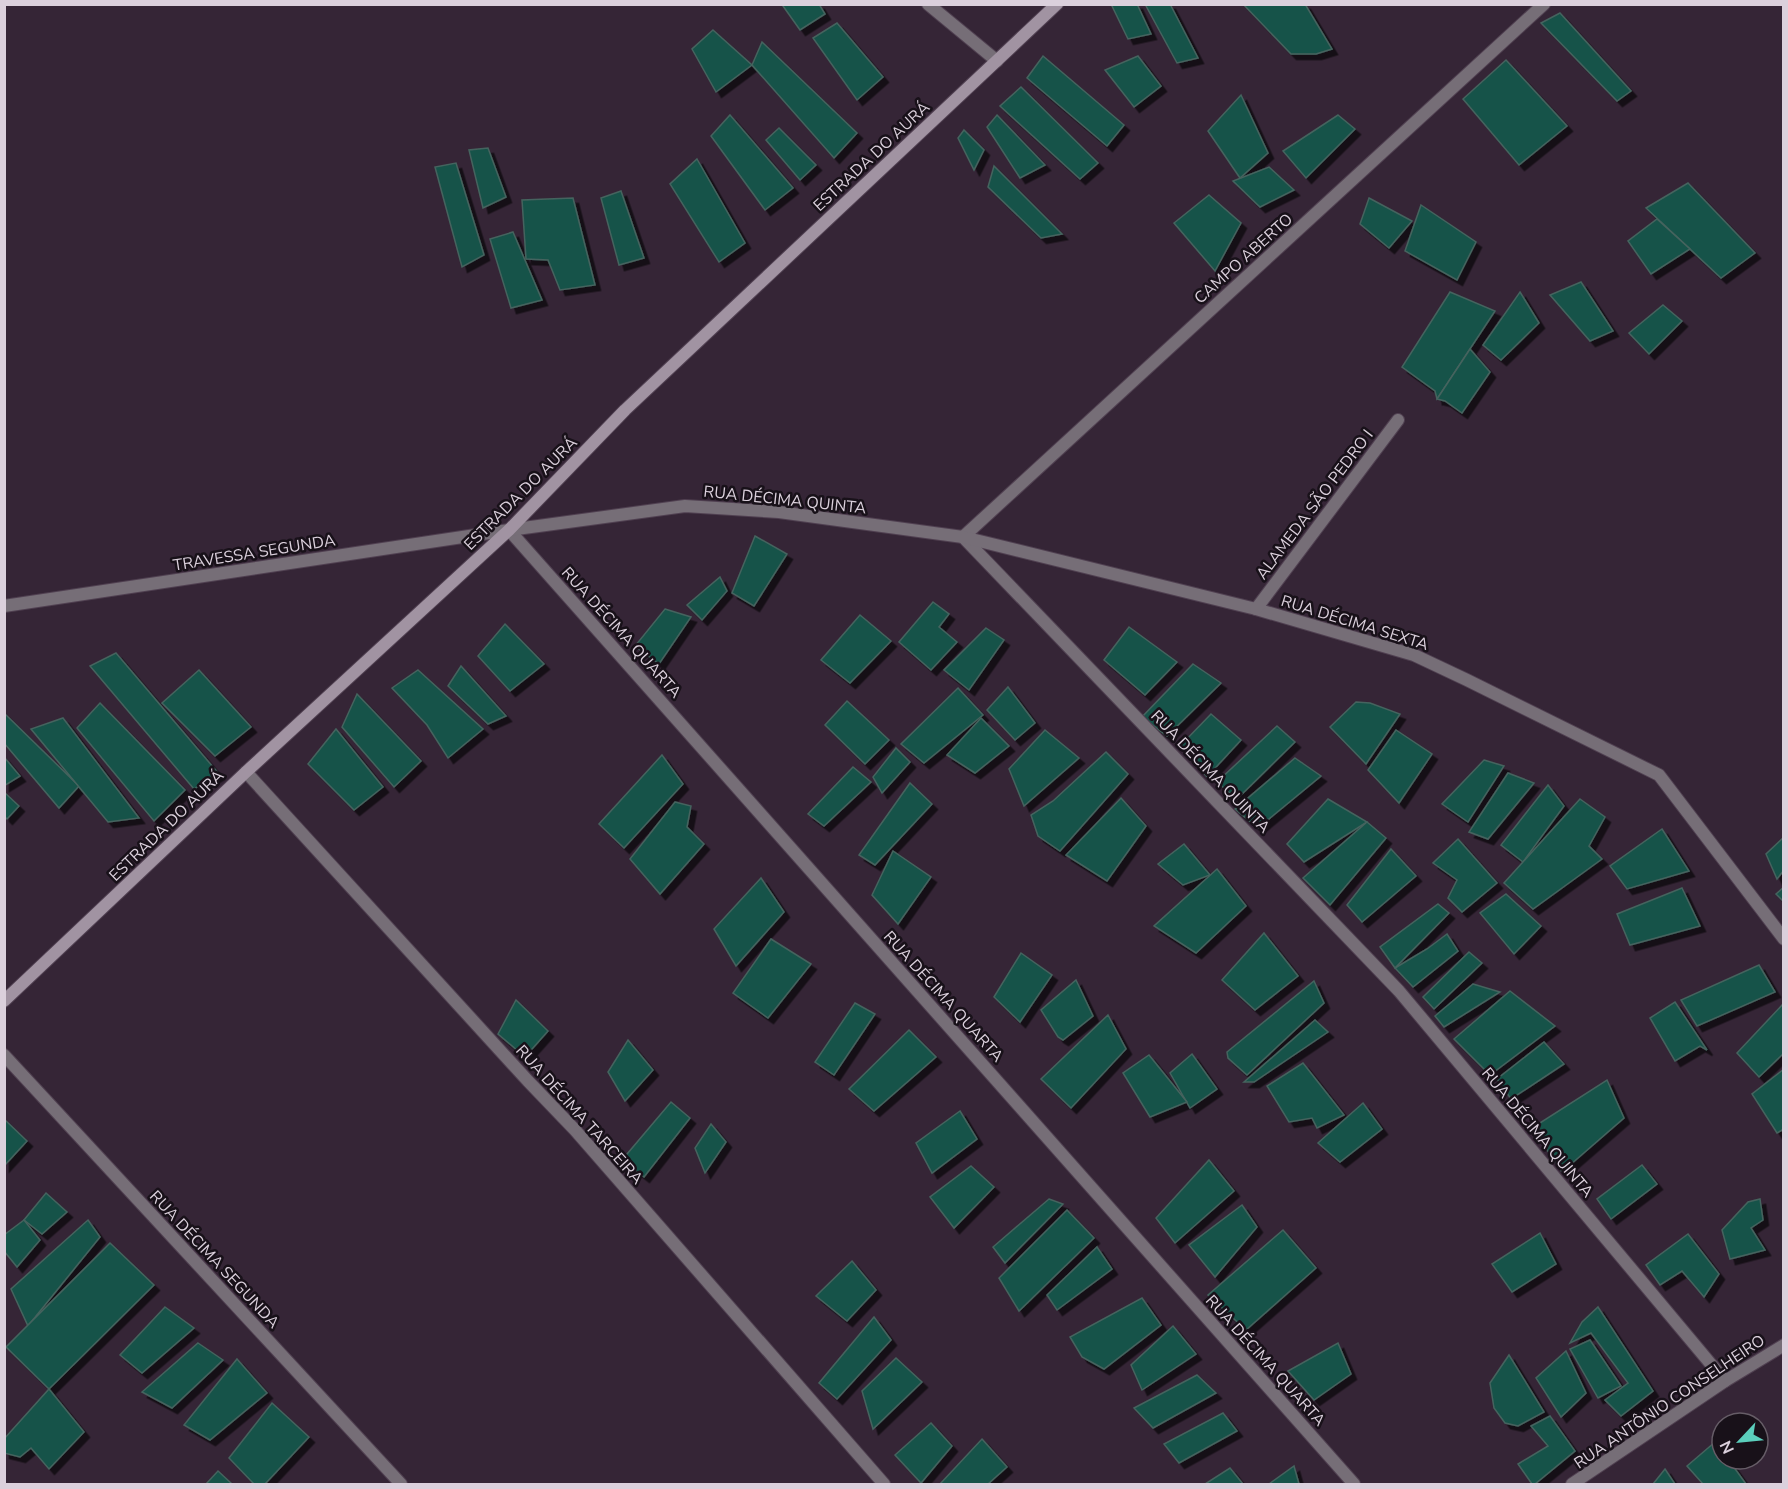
<svg xmlns="http://www.w3.org/2000/svg" width="1788" height="1489" font-family="'Nunito Sans',sans-serif">
	<style>
		.building { fill: #18524a; stroke: #45645e; stroke-width: 1.5; filter: url(#shadow) }
		.lines { fill: none; stroke-linecap: round; stroke-linejoin: round }
		.street-casing { stroke: #504051; stroke-width: 14 }
		.secondary-casing { stroke: #504051; stroke-width: 14 }
		.street { stroke: #766e77; stroke-width: 12 }
		.secondary { stroke: #a193a2; stroke-width: 12 }
		.labels { text-anchor: middle; stroke-width: 5; stroke-linejoin: round; paint-order: stroke }
		.street-label { font-size: 16px; fill: #dbd0dc; stroke: #181119 }
	</style>
	<defs>
		<filter id="shadow"><feDropShadow dx="5.5" dy="5.5" stdDeviation="0" flood-color="#0009"/></filter>
	</defs>
	<rect width="100%" height="100%" fill="#352536"/>
	<g class="building">
		<polygon points="785,4 819,4 825,14 800,30 783,6"/>
		<polygon points="1111,4 1137,4 1151,34 1128,39"/>
		<polygon points="1145,4 1170,4 1198,58 1177,63"/>
		<polygon points="1243,4 1305,4 1332,49 1316,54 1291,54"/>
		<polygon points="1560,13 1631,91 1617,101 1541,23"/>
		<polygon points="837,23 883,77 857,100 813,38"/>
		<polygon points="713,30 752,65 716,92 692,49"/>
		<polygon points="762,42 857,133 834,158 752,65"/>
		<polygon points="1043,56 1124,125 1107,146 1027,78"/>
		<polygon points="1138,56 1161,86 1134,107 1105,70"/>
		<polygon points="1506,60 1567,126 1519,165 1463,99"/>
		<polygon points="1021,87 1098,163 1080,179 1000,106"/>
		<polygon points="1241,95 1268,153 1240,178 1208,131"/>
		<polygon points="730,115 793,188 765,210 711,136"/>
		<polygon points="997,115 1045,165 1020,178 987,127"/>
		<polygon points="1338,115 1355,129 1306,178 1283,151"/>
		<polygon points="779,128 816,165 800,180 766,140"/>
		<polygon points="964,130 984,150 974,170 958,138"/>
		<polygon points="488,148 506,197 483,208 469,150"/>
		<polygon points="697,159 745,243 719,262 670,184"/>
		<polygon points="456,163 484,255 462,267 435,167"/>
		<polygon points="994,166 1062,234 1041,238 988,187"/>
		<polygon points="1269,167 1294,190 1260,207 1233,181"/>
		<polygon points="1688,183 1755,253 1721,278 1646,208"/>
		<polygon points="621,191 644,258 619,265 601,198"/>
		<polygon points="1209,195 1241,223 1215,271 1174,223"/>
		<polygon points="573,198 595,285 560,290 548,260 526,259 522,200"/>
		<polygon points="1369,198 1412,221 1389,248 1360,224"/>
		<polygon points="1421,205 1476,242 1457,280 1405,251"/>
		<polygon points="1657,219 1690,249 1651,274 1628,241"/>
		<polygon points="513,232 542,300 511,308 490,239"/>
		<polygon points="1581,282 1613,331 1590,341 1550,295"/>
		<polygon points="1450,292 1495,311 1437,399 1435,391 1402,367"/>
		<polygon points="1520,292 1539,323 1501,360 1483,345"/>
		<polygon points="1663,305 1682,321 1649,354 1629,333"/>
		<polygon points="1470,349 1490,372 1462,413 1445,401 1437,399"/>
		<polygon points="755,536 787,554 754,606 732,593"/>
		<polygon points="720,577 727,591 702,620 687,605"/>
		<polygon points="933,602 949,614 939,627 957,642 931,670 899,642"/>
		<polygon points="665,609 691,617 659,664 635,646"/>
		<polygon points="860,615 891,641 850,683 821,660"/>
		<polygon points="505,624 544,664 510,691 478,656"/>
		<polygon points="1129,627 1177,662 1145,695 1104,660"/>
		<polygon points="986,628 1004,640 969,690 944,670"/>
		<polygon points="116,653 219,774 194,789 90,666"/>
		<polygon points="1193,664 1221,683 1167,736 1142,717"/>
		<polygon points="461,666 506,716 488,724 448,686"/>
		<polygon points="199,670 251,727 215,756 162,703"/>
		<polygon points="418,670 483,729 448,758 427,725 392,688"/>
		<polygon points="1008,687 1035,723 1015,740 987,710"/>
		<polygon points="958,688 983,715 924,763 901,744"/>
		<polygon points="357,694 421,761 394,787 342,727"/>
		<polygon points="847,701 889,740 865,764 825,725"/>
		<polygon points="1356,702 1370,703 1400,714 1366,764 1330,727"/>
		<polygon points="100,703 185,790 154,821 77,728"/>
		<polygon points="4,713 79,786 59,808 4,743"/>
		<polygon points="1211,714 1241,740 1207,777 1180,746"/>
		<polygon points="63,718 139,818 108,822 31,729"/>
		<polygon points="981,718 1009,746 975,773 947,755"/>
		<polygon points="1277,726 1295,742 1237,799 1217,782"/>
		<polygon points="336,729 383,787 354,810 308,764"/>
		<polygon points="1045,730 1079,758 1024,806 1009,769"/>
		<polygon points="1396,730 1432,754 1399,803 1368,770"/>
		<polygon points="896,748 910,762 882,793 873,777"/>
		<polygon points="1106,752 1128,774 1060,851 1038,836 1031,815 1053,801"/>
		<polygon points="662,755 683,784 624,848 599,824"/>
		<polygon points="4,757 20,776 4,786"/>
		<polygon points="1295,758 1321,776 1258,828 1235,809"/>
		<polygon points="1484,760 1504,766 1468,822 1442,804"/>
		<polygon points="853,767 871,782 824,826 808,814"/>
		<polygon points="1508,773 1534,783 1488,839 1469,832"/>
		<polygon points="910,783 932,804 875,865 859,855"/>
		<polygon points="1548,785 1564,806 1523,862 1501,845"/>
		<polygon points="4,792 19,806 7,819 4,816"/>
		<polygon points="1121,798 1146,826 1107,881 1066,855"/>
		<polygon points="1328,799 1367,822 1304,862 1287,844"/>
		<polygon points="1580,799 1605,817 1589,846 1602,859 1533,909 1504,883"/>
		<polygon points="675,802 691,806 687,827 704,844 660,894 630,859"/>
		<polygon points="1367,822 1386,838 1330,905 1303,878"/>
		<polygon points="1662,829 1689,871 1627,889 1610,866"/>
		<polygon points="1784,837 1784,870 1777,879 1766,854"/>
		<polygon points="1458,839 1497,883 1462,912 1448,898 1457,880 1433,863"/>
		<polygon points="1184,844 1210,875 1183,885 1158,864"/>
		<polygon points="1391,849 1416,876 1362,922 1347,905"/>
		<polygon points="893,851 931,877 898,924 872,895"/>
		<polygon points="1217,869 1246,906 1196,953 1154,926"/>
		<polygon points="761,878 784,912 736,966 714,929"/>
		<polygon points="1784,887 1784,902 1776,894"/>
		<polygon points="1682,888 1700,926 1630,945 1617,914"/>
		<polygon points="1506,894 1541,926 1514,954 1480,913"/>
		<polygon points="1438,904 1449,913 1395,968 1380,947"/>
		<polygon points="1264,933 1298,976 1255,1010 1222,980"/>
		<polygon points="1447,934 1458,951 1413,987 1395,968 1427,949"/>
		<polygon points="771,939 811,964 768,1018 733,993"/>
		<polygon points="1469,952 1482,963 1434,1009 1423,997"/>
		<polygon points="1021,953 1052,975 1020,1022 994,997"/>
		<polygon points="1759,965 1775,992 1697,1026 1681,1000"/>
		<polygon points="1076,980 1093,1016 1063,1040 1058,1037 1041,1010"/>
		<polygon points="1314,981 1324,1003 1247,1075 1228,1058 1227,1052"/>
		<polygon points="1473,984 1500,992 1444,1027 1435,1016"/>
		<polygon points="1510,991 1555,1026 1490,1075 1454,1039"/>
		<polygon points="516,1000 548,1031 525,1057 498,1034"/>
		<polygon points="1675,1002 1707,1050 1700,1046 1675,1061 1650,1018"/>
		<polygon points="855,1003 875,1014 834,1075 815,1062"/>
		<polygon points="1784,1003 1784,1053 1759,1077 1737,1053"/>
		<polygon points="1108,1015 1126,1049 1071,1108 1041,1079"/>
		<polygon points="1315,1020 1328,1032 1254,1082 1244,1082"/>
		<polygon points="909,1030 936,1057 874,1111 849,1089"/>
		<polygon points="628,1040 653,1070 625,1101 608,1072"/>
		<polygon points="1544,1042 1564,1064 1511,1099 1497,1079"/>
		<polygon points="1192,1054 1217,1089 1190,1108 1170,1073"/>
		<polygon points="1149,1055 1187,1102 1150,1117 1123,1073"/>
		<polygon points="1303,1063 1344,1115 1317,1128 1312,1118 1289,1122 1267,1086"/>
		<polygon points="1784,1069 1784,1129 1777,1133 1752,1094"/>
		<polygon points="1607,1080 1624,1118 1562,1172 1532,1128"/>
		<polygon points="671,1102 690,1118 644,1177 622,1160"/>
		<polygon points="1363,1103 1382,1129 1340,1162 1318,1143"/>
		<polygon points="960,1111 977,1139 932,1173 916,1143"/>
		<polygon points="4,1119 27,1141 4,1166"/>
		<polygon points="711,1124 726,1142 705,1173 695,1148"/>
		<polygon points="1209,1160 1234,1191 1175,1243 1156,1218"/>
		<polygon points="1642,1165 1657,1184 1611,1219 1597,1199"/>
		<polygon points="971,1166 994,1187 954,1228 930,1197"/>
		<polygon points="46,1193 67,1212 42,1234 24,1220"/>
		<polygon points="1049,1199 1063,1204 1005,1263 993,1247"/>
		<polygon points="1760,1199 1763,1220 1751,1228 1765,1250 1730,1259 1722,1230 1748,1202"/>
		<polygon points="1242,1205 1257,1227 1215,1277 1189,1245"/>
		<polygon points="1067,1210 1094,1238 1019,1311 999,1278"/>
		<polygon points="24,1220 40,1240 17,1267 4,1251 4,1235"/>
		<polygon points="88,1220 100,1237 28,1326 11,1289"/>
		<polygon points="1283,1230 1316,1268 1246,1330 1208,1295"/>
		<polygon points="1540,1233 1556,1264 1512,1292 1492,1264"/>
		<polygon points="1688,1234 1719,1274 1704,1297 1682,1271 1660,1285 1646,1265"/>
		<polygon points="110,1243 154,1285 49,1389 6,1347"/>
		<polygon points="1097,1247 1112,1269 1057,1310 1047,1295"/>
		<polygon points="852,1261 876,1290 847,1321 816,1296"/>
		<polygon points="1142,1298 1161,1325 1104,1369 1082,1357 1070,1337"/>
		<polygon points="165,1307 194,1328 142,1373 120,1355"/>
		<polygon points="1598,1307 1653,1391 1621,1416 1605,1400 1628,1383 1591,1333 1570,1343 1582,1322"/>
		<polygon points="874,1317 891,1340 837,1399 819,1383"/>
		<polygon points="1173,1326 1196,1354 1142,1390 1131,1365"/>
		<polygon points="1590,1340 1621,1386 1598,1398 1570,1349"/>
		<polygon points="198,1343 223,1360 172,1408 142,1392"/>
		<polygon points="1338,1343 1351,1374 1314,1400 1288,1371"/>
		<polygon points="1566,1351 1586,1393 1561,1417 1536,1378"/>
		<polygon points="1509,1355 1544,1412 1518,1426 1505,1423 1494,1408 1490,1383"/>
		<polygon points="896,1358 922,1382 873,1429 862,1391"/>
		<polygon points="237,1359 267,1393 210,1440 184,1425"/>
		<polygon points="1197,1375 1216,1393 1153,1428 1134,1408"/>
		<polygon points="49,1389 84,1432 49,1469 31,1448 20,1457 4,1453 4,1439"/>
		<polygon points="272,1403 309,1437 265,1484 254,1484 229,1458"/>
		<polygon points="1223,1413 1237,1431 1179,1463 1164,1444"/>
		<polygon points="1550,1416 1575,1451 1535,1484 1532,1484 1518,1464 1548,1446 1531,1426"/>
		<polygon points="931,1423 952,1446 921,1483 895,1455"/>
		<polygon points="982,1439 1007,1467 988,1484 940,1484"/>
		<polygon points="1715,1442 1722,1451 1722,1459 1728,1459 1746,1484 1703,1484 1687,1466"/>
		<polygon points="1294,1466 1299,1484 1269,1484"/>
		<polygon points="1230,1468 1243,1484 1205,1484"/>
		<polygon points="1665,1469 1675,1484 1653,1484"/>
		<polygon points="218,1471 232,1484 206,1484"/>
	</g>
	<g class="lines">
		<defs>
			<g id="street">
				<polyline points="928,4 997,61"/>
				<polyline points="509,530 1354,1484"/>
				<polyline points="963,537 1399,991 1725,1381"/>
				<polyline points="963,537 1544,4"/>
				<polyline points="4,606 509,530 685,506 779,512 963,537 1256,609 1414,655 1467,680 1659,775 1784,939"/>
				<polyline points="1256,609 1398,420"/>
				<polyline points="246,772 528,1081 575,1130 884,1484"/>
				<polyline points="4,1055 401,1484"/>
				<polyline points="1572,1484 1725,1381 1784,1345"/>
			</g>
			<polyline id="secondary" points="4,1001 246,772 509,530 625,410 1057,4"/>
		</defs>
		<use href="#street" class="street-casing"/>
		<use href="#secondary" class="secondary-casing"/>
		<use href="#street" class="street"/>
		<use href="#secondary" class="secondary"/>
	</g>
	<g class="labels">
		<g class="street-label">
			<text transform="translate(871 156) rotate(-43)" y="6">ESTRADA DO AURÁ</text>
			<text transform="translate(1243 258) rotate(-42)" y="6">CAMPO ABERTO</text>
			<text transform="translate(520 493) rotate(-45)" y="6">ESTRADA DO AURÁ</text>
			<text transform="translate(785 499) rotate(6)" y="6">RUA DÉCIMA QUINTA</text>
			<text transform="translate(1314 504) rotate(-53)" y="6">ALAMEDA SÃO PEDRO I</text>
			<text transform="translate(254 552) rotate(-9)" y="6">TRAVESSA SEGUNDA</text>
			<text transform="translate(1355 622) rotate(17)" y="6">RUA DÉCIMA SEXTA</text>
			<text transform="translate(622 632) rotate(48)" y="6">RUA DÉCIMA QUARTA</text>
			<text transform="translate(1211 771) rotate(46)" y="6">RUA DÉCIMA QUINTA</text>
			<text transform="translate(166 825) rotate(-44)" y="6">ESTRADA DO AURÁ</text>
			<text transform="translate(944 996) rotate(48)" y="6">RUA DÉCIMA QUARTA</text>
			<text transform="translate(580 1114) rotate(48)" y="6">RUA DÉCIMA TARCEIRA</text>
			<text transform="translate(1538 1132) rotate(50)" y="6">RUA DÉCIMA QUINTA</text>
			<text transform="translate(215 1259) rotate(47)" y="6">RUA DÉCIMA SEGUNDA</text>
			<text transform="translate(1266 1360) rotate(48)" y="6">RUA DÉCIMA QUARTA</text>
			<text transform="translate(1669 1401) rotate(-34)" y="6">RUA ANTÔNIO CONSELHEIRO</text>
		</g>
	</g>
	<rect width="1788" height="1489" fill="none" stroke="#dbd0dc" stroke-width="12"/>
	<g transform="translate(1740 1441) rotate(244)"><circle r="28" fill="#181119" stroke="#665d67" stroke-width="1.5"/>
	<path d="M0-4.5L10 22L0 15L-10 22Z" fill="#5bcebc"/>
	<text y="-9" font-size="16" font-weight="bold" text-anchor="middle" fill="#dbd0dc">N</text>
	</g>
</svg>
